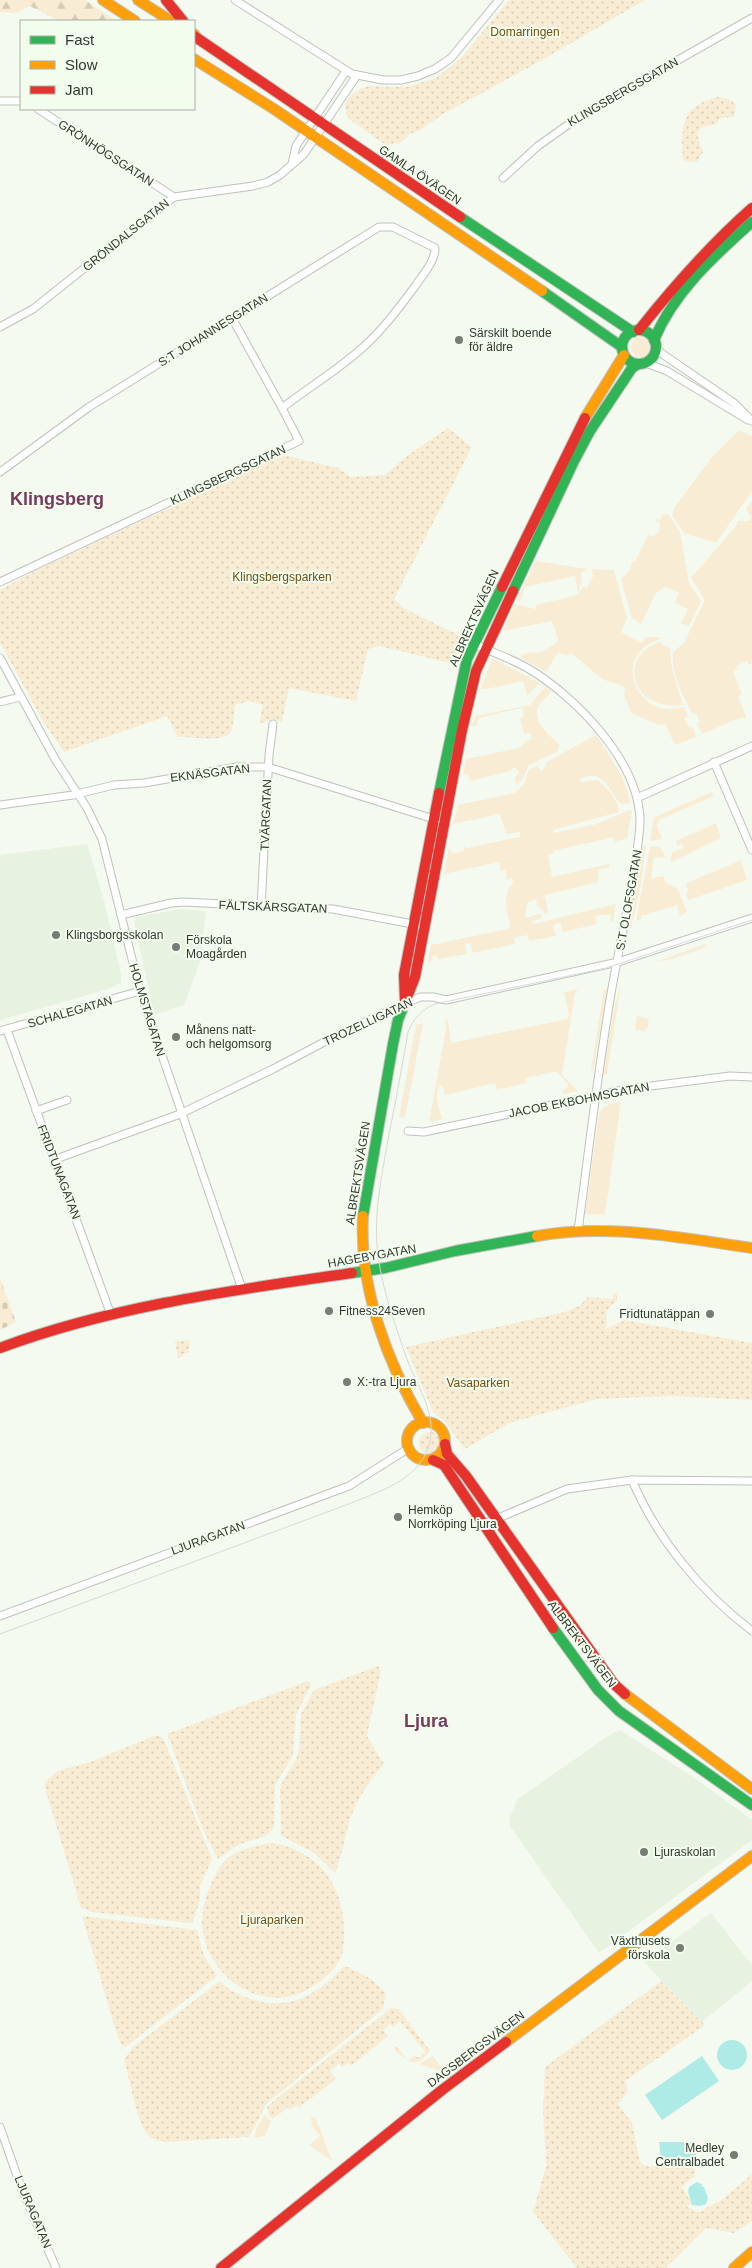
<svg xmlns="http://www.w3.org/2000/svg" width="752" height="2268" font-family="Arial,sans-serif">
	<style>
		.built { fill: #e7f2e1 }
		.grass { fill: #f8edd4 }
		.forest { fill: url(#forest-firs) }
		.cemetery { fill: url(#cemetery-stones) }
		.park { fill: url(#park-dots) }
		.water { fill: #aeebe6 }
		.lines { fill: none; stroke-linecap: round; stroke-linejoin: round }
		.street-casing { stroke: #bec2bb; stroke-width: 9 }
		.fast-casing { stroke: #bec2bb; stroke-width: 12 }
		.slow-casing { stroke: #bec2bb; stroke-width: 12 }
		.jam-casing { stroke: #bec2bb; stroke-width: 12 }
		.street { stroke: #fdfefd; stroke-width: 7 }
		.fast { stroke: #30b455; stroke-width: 10 }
		.slow { stroke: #ff9f0a; stroke-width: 10 }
		.jam { stroke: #e5322d; stroke-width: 10 }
		.tram { stroke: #d7d9d6; stroke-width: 1 }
		.poi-dot { fill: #777c74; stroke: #f3fded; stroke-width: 2 }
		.labels { text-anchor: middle; stroke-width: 4; stroke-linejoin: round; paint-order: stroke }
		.park-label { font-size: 12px; fill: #744f0f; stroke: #f3fded }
		.street-label { font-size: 12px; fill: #343832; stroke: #f3fded }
		.poi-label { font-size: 12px; fill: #343832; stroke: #f3fded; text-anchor: start }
		.district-label { font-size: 18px; font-weight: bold; fill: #79395e; stroke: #f3fded }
	</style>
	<defs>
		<pattern id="forest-firs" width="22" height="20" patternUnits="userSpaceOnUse" patternTransform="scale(1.25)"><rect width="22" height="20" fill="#f8edd4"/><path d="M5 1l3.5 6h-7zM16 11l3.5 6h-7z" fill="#d5ccb6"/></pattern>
		<pattern id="cemetery-stones" width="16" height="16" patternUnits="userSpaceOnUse" patternTransform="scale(1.25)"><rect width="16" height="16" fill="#f8edd4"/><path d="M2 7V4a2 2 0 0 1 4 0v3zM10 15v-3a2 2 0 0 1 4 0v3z" fill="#d5ccb6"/></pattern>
		<pattern id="park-dots" width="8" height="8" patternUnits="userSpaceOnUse" patternTransform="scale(1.25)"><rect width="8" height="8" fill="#f8edd4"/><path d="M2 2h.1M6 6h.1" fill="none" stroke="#d5ccb6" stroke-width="1.8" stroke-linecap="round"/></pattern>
	</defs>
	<rect width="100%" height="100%" fill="#f4faf0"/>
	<g class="built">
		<polygon points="87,844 103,897 121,974 121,982 116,986 105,990 0,1020 0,855"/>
		<polygon points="180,909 206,911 200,962 184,1005 154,1015 134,921 137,917"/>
		<polygon points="620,1730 699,1781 752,1820 752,1840 599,1953 510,1826 509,1818 518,1799 608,1736"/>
		<polygon points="711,1913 752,1965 752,1981 702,2022 644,1962"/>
	</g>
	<g class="grass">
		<circle cx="642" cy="347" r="11"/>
		<polygon points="739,430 752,436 752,491 716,543 684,533 672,515 674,508 712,457"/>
		<path d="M752,500V663L748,665L747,661L736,666L738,669L733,672L742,694L738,697L747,718H740L702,734L697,724L700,722L696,713L692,714C683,696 670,672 673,652L684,643L704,602V598L691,578L736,526L738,521H749L751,517L746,509Z"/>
		<polygon points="664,514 669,515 680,532 689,583 701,601 689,626 681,624 688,609 675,603 679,593 666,587 656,593 641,624 632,618 621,579 630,570 632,562 636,560 648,535 653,536 659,532 660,523 655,520 656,518 660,520"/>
		<polygon points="536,561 587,569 581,573 582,581 578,593 575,576 525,587 521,600 519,601 517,599"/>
		<path d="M592,569L614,570L627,618L621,632L642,643L645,637H659L660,639C610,654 635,721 684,707L688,716L684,718L689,728L692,726L696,737L675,745L665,724L659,725L631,713L624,695L625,687L602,679L571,653L568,656L558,652L546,672L520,657C526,651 533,653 540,652C543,651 550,646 555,644L558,640L552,621L503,631L515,604L536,609V605L577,595L583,587L587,588L593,577Z"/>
		<path d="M659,642L670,648L672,668L683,705C633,712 616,658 659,642Z"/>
		<polygon points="492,658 540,683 527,696 523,681 487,689 481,689"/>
		<path d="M545,687L551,691C548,697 541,701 538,707C533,723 549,735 559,744L558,751L528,766L523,779L516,786L515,778L519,772L514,767L510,771L470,781L468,774L463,776L466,759L518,748L523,746L525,741L532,739L530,733L524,734L520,718L524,717L522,708L479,718L477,721L478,725L472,727L475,716L530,705Z"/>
		<path d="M596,735C608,752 628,782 630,803L621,804C608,791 604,767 580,779L581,782L597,780C607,786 618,800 619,812L553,830V833L597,824L629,810L632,811L627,838L615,842L614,837L553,851V854H548L552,877L609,864V868L599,869L598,882L545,895L548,913L546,914L537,905L536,899L527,903L525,917H531L539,913L542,918L532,921L533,924L616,904L613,922L610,920L611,914L595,916L597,924L563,932L560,923L553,925L556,936L529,941L528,935L514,938L515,944L473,953L470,943L465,945L467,954L438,959L436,955L432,957L433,961L428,962L431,945L508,929L510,926C508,913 501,894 513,883L512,878L507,880L505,870L501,871L499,862L444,874L449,847L452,853L465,851L463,846L467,848L520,837V832L506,834L500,814L453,824L458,805L515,793L524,784L529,769L537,766L541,771L547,765L545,763Z"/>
		<polygon points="712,792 714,796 659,820 657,826 662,839 650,841 654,817"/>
		<polygon points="716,823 721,838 671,862 670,858 673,852 684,848 682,844 677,846 676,841"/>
		<polygon points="646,845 641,884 631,929 629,929 642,846"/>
		<polygon points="650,846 660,847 666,858 654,857 651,879 663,876 666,883 678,889 687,912 680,916 677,905 641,916 642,919 636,921"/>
		<polygon points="741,860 747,880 689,900 686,895 689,888 686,887 687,883"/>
		<polygon points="705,944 706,946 704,948 672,959 656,962"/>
		<polygon points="621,985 607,1074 605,1075 603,1073 614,1008"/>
		<path d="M578,989L575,993L562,1075L578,1091L562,1094V1092L569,1085L557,1072H554L526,1078V1083L497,1090L495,1083L445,1095L443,1087L440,1085C434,1095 439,1108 442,1119L429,1122L446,1029L445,1020L448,1019L451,1043L567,1019L569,1015L564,992Z"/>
		<polygon points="604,989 607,991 593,1072 591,1071"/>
		<polygon points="637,1016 649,1019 648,1027 645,1031 635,1030"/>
		<polygon points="423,1023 405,1118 399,1117 416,1025"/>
		<path d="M621,1102L605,1215L585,1214L599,1114C603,1104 611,1104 621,1102Z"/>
		<polygon points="433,2056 445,2073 419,2064"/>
		<polygon points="265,2114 271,2122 265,2136 254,2138 257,2127"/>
		<polygon points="313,2117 316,2119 332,2161 309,2145 320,2136 312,2126 311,2118"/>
	</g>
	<polygon class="forest" points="0,0 85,0 117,21 59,21 30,6 16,13 0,12"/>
	<polygon class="cemetery" points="0,1278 16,1322 0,1330"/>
	<g class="park">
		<polygon points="509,0 645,0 537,63 443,114 419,131 410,134 399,144 394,143 387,146 350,120 346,114 345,103 351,95 362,88 371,86 407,87 436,78 463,56"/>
		<path d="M718,97L728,99L736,104L734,117L720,118L716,124C691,128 697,133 703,152L697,162L683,161C681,129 680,105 718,97Z"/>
		<path d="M448,428L472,447L394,599L403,608L467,639L454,664L379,646L368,649L356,701L289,688L282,722L272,719L259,724L263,705L249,701L235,705C234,712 234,727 230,733C222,743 190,736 178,737L167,716L64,752L44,723L0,643V590L38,569L283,455L338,468L351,477L385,475L408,455Z"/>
		<polygon points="614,1293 617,1294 617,1300 606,1311 607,1324 604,1330 624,1320 752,1343 752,1400 673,1396 597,1399 509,1423 465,1449 445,1422 433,1412 406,1347 565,1312 579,1306 588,1297 612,1299"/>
		<polygon points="189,1340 189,1353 183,1353 183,1356 178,1358 175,1341"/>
		<circle cx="430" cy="1443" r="11"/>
		<path d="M378,1666L381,1671L367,1736L384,1764C369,1781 357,1799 350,1820C344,1838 343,1856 335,1873L313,1852L281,1836L280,1790L283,1780L296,1760L299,1748L301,1714L314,1690Z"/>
		<polygon points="308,1681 311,1685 296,1715 293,1755 275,1785 274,1827 266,1836 240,1844 218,1859 204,1832 167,1734"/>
		<polygon points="154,1736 160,1736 164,1740 212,1859 200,1886 200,1900 193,1922 190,1923 92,1912 81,1908 45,1788 45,1782 57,1771 90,1762"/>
		<path d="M272,1843C327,1852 350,1897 343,1950C341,1965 325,1979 312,1987C265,2018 203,1977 202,1922C202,1911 205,1899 209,1889C214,1876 220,1863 232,1855C244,1848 259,1845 272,1843Z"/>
		<polygon points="82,1916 197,1930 204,1956 217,1976 124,2048 120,2043 114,2025"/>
		<path d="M344,1966C359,1971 377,1981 386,1994L383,2009L267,2103L249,2137L165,2142C158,2141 152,2139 147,2134C138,2125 128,2074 124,2059L133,2047L220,1981C229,1991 241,1996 254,2000C290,2011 320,1993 344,1966Z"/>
		<polygon points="661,1981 705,2025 625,2081 628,2092 618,2104 632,2123 640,2162 645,2166 695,2168 694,2177 682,2187 692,2203 687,2207 699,2212 723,2199 752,2174 752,2221 734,2233 706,2228 666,2268 577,2268 533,2212 546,2166 543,2111 545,2067"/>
		<path d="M391,2008L399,2009L430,2051C416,2070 408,2061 394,2050L396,2046L408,2061L415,2055L418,2058L425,2052L400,2021L393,2027L390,2024L383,2030L388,2036L351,2066L348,2063L342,2067L339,2064L330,2071L336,2079L299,2108L297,2105L290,2110L288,2107L273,2119L269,2116L267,2107L276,2099Z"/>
	</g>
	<g class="water">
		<circle cx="732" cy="2055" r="15"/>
		<polygon points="702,2056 719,2081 662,2120 645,2095"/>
		<polygon points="659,2142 696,2142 696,2160 661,2160"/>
		<polygon points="697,2182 703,2185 701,2186 704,2187 708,2198 706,2204 700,2206 692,2205 688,2192 689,2187"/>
	</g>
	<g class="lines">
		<defs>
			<g id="street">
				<polyline points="235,0 352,74 383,80 401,80 418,76 435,69 451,58 499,0"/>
				<polyline points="0,101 21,101"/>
				<polyline points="38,109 174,197"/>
				<polyline points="292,164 296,146 346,71"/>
				<polyline points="503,178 538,146 583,114 752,18"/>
				<polyline points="232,318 282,408"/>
				<polyline points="0,327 33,309 174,197 253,186 268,182 280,175 304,154 357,75"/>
				<polyline points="656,347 661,353 734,403 752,421"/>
				<polyline points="646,363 667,371 748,420"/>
				<path d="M0,472L89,407L379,227H393L435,248C435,262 423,274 416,285C399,308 381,332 360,350C336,371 308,388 282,408L299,441L0,582"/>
				<path d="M474,644C492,652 512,659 529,669C576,697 638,761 640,819C640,837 636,855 634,872C627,911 619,949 612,988C598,1068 589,1150 578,1231"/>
				<polyline points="0,658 55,759 87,808 102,839 140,991 242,1289"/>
				<polyline points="0,702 20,697"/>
				<polyline points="714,762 752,850"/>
				<polyline points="637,798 752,746"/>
				<polyline points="0,805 73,795 114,785 144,783 237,767 268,767 437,820"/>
				<polyline points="261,907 269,755 273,724"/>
				<polyline points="121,915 171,903 183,902 333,909 418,925"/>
				<polyline points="7,1030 111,1315"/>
				<polyline points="0,1031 140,991"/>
				<polyline points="36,1111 67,1100"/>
				<polyline points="408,1131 424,1132 627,1089 730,1076 752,1077"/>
				<polyline points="56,1159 180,1114 273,1069 347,1030 420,997 433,997 446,1000 618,962 752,918"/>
				<path d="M632,1480C657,1539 701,1592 752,1631"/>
				<polyline points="482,1525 567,1489 632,1480 752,1481"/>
				<polyline points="0,1616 349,1486 409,1448"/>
				<polyline points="0,2127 22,2190 56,2268"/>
			</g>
			<g id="fast">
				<polyline points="460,217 633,332"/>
				<polyline points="542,291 622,347"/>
				<circle cx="639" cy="347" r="17"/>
				<path d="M654,340C674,292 714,256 752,222"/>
				<polyline points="513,591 574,461 590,431 632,368 638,364"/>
				<polyline points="439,793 467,659 502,587"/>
				<polyline points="363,1216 393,1044 398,1020 404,1005"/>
				<polyline points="352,1273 385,1268 455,1251 537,1236"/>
				<polyline points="553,1628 598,1690 619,1711 752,1805"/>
			</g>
			<g id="slow">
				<polyline points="103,0 135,21"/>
				<polyline points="138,0 171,21"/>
				<polyline points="194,34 198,39"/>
				<polyline points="194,59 274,109 542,291"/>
				<polyline points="585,418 624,355"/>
				<path d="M363,1216C359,1288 387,1362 423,1423"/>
				<path d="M537,1236C608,1223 681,1238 752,1248"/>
				<circle cx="426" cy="1441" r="19"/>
				<polyline points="625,1694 752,1789"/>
				<polyline points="506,2042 752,1856"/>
				<polyline points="734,2268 752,2252"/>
			</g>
			<g id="jam">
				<polyline points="166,0 183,21"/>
				<polyline points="194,36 460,217"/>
				<path d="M639,330C674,286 710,245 752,208"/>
				<polyline points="502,587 585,418"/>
				<polyline points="405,1001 404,975 439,793"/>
				<polyline points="404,1005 415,977 462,730 476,671 513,591"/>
				<path d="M0,1348C112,1306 234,1290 352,1273"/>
				<polyline points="445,1444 447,1454 466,1476 614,1684 625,1694"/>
				<polyline points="433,1460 444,1465 553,1628"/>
				<polyline points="221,2268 442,2090 506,2042"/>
			</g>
		</defs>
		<use href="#street" class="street-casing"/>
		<use href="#fast" class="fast-casing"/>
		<use href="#slow" class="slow-casing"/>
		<use href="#jam" class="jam-casing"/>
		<use href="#street" class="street"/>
		<use href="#fast" class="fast"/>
		<use href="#slow" class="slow"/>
		<use href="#jam" class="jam"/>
		<path class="tram" d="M0,1634L354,1502C385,1489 422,1478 430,1441C436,1413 418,1387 408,1362C396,1328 383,1292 378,1256C373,1217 381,1179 388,1140C395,1104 402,1068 408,1032C414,1018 421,1010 435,1004L606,968L752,920"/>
	</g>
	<g class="poi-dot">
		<circle cx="459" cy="340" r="5"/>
		<circle cx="56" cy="935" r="5"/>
		<circle cx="176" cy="947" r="5"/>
		<circle cx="176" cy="1037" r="5"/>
		<circle cx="329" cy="1311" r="5"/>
		<circle cx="710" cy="1314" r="5"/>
		<circle cx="347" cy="1382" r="5"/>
		<circle cx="398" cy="1517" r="5"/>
		<circle cx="644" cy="1852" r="5"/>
		<circle cx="680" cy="1948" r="5"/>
		<circle cx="734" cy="2155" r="5"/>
	</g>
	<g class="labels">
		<g class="park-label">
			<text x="525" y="36">Domarringen</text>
			<text x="282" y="581">Klingsbergsparken</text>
			<text x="478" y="1387">Vasaparken</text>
			<text x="272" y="1924">Ljuraparken</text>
		</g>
		<g class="street-label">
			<text transform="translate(623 92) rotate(-30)" y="4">KLINGSBERGSGATAN</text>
			<text transform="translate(106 153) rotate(33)" y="4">GRÖNHÖGSGATAN</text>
			<text transform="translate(420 175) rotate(34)" y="4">GAMLA ÖVÄGEN</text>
			<text transform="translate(126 235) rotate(-39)" y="4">GRÖNDALSGATAN</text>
			<text transform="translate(213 330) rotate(-32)" y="4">S:T JOHANNESGATAN</text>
			<text transform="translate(228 475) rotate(-25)" y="4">KLINGSBERGSGATAN</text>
			<text transform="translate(474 618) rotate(-66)" y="4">ALBREKTSVÄGEN</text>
			<text transform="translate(210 773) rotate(-7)" y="4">EKNÄSGATAN</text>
			<text transform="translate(266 815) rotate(-88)" y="4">TVÄRGATAN</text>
			<text transform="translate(629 900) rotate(-80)" y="4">S:T OLOFSGATAN</text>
			<text transform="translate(273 907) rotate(2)" y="4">FÄLTSKÄRSGATAN</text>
			<text transform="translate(147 1010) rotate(73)" y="4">HOLMSTAGATAN</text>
			<text transform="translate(70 1012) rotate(-16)" y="4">SCHALEGATAN</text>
			<text transform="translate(368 1022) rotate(-25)" y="4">TROZELLIGATAN</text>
			<text transform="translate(579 1100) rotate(-11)" y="4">JACOB EKBOHMSGATAN</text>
			<text transform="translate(59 1172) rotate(69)" y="4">FRIDTUNAGATAN</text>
			<text transform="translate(358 1173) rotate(-81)" y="4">ALBREKTSVÄGEN</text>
			<text transform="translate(372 1256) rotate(-10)" y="4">HAGEBYGATAN</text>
			<text transform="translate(208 1538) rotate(-20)" y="4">LJURAGATAN</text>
			<text transform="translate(582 1644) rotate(53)" y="4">ALBREKTSVÄGEN</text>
			<text transform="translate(476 2049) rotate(-37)" y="4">DAGSBERGSVÄGEN</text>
			<text transform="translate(33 2212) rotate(67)" y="4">LJURAGATAN</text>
		</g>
		<g class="poi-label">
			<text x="469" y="337">Särskilt boende<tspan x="469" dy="14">för äldre</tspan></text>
			<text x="66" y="939">Klingsborgsskolan</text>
			<text x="186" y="944">Förskola<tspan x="186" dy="14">Moagården</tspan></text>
			<text x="186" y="1034">Månens natt-<tspan x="186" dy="14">och helgomsorg</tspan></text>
			<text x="339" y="1315">Fitness24Seven</text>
			<text x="700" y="1318" text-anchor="end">Fridtunatäppan</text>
			<text x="357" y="1386">X:-tra Ljura</text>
			<text x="408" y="1514">Hemköp<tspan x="408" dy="14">Norrköping Ljura</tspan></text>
			<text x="654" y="1856">Ljuraskolan</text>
			<text x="670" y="1945" text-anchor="end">Växthusets<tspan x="670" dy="14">förskola</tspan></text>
			<text x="724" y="2152" text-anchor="end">Medley<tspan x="724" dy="14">Centralbadet</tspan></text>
		</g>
		<g class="district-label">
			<text x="57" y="505">Klingsberg</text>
			<text x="426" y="1727">Ljura</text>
		</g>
	</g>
	<rect x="20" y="20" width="175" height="90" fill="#f3fded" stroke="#a7aea2"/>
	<rect x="30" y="36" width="25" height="8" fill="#30b455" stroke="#a7aea2"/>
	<text x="65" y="45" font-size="15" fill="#343832">Fast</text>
	<rect x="30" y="61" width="25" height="8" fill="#ff9f0a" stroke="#a7aea2"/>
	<text x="65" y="70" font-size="15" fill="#343832">Slow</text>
	<rect x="30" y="86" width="25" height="8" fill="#e5322d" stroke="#a7aea2"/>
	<text x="65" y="95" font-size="15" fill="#343832">Jam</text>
</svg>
